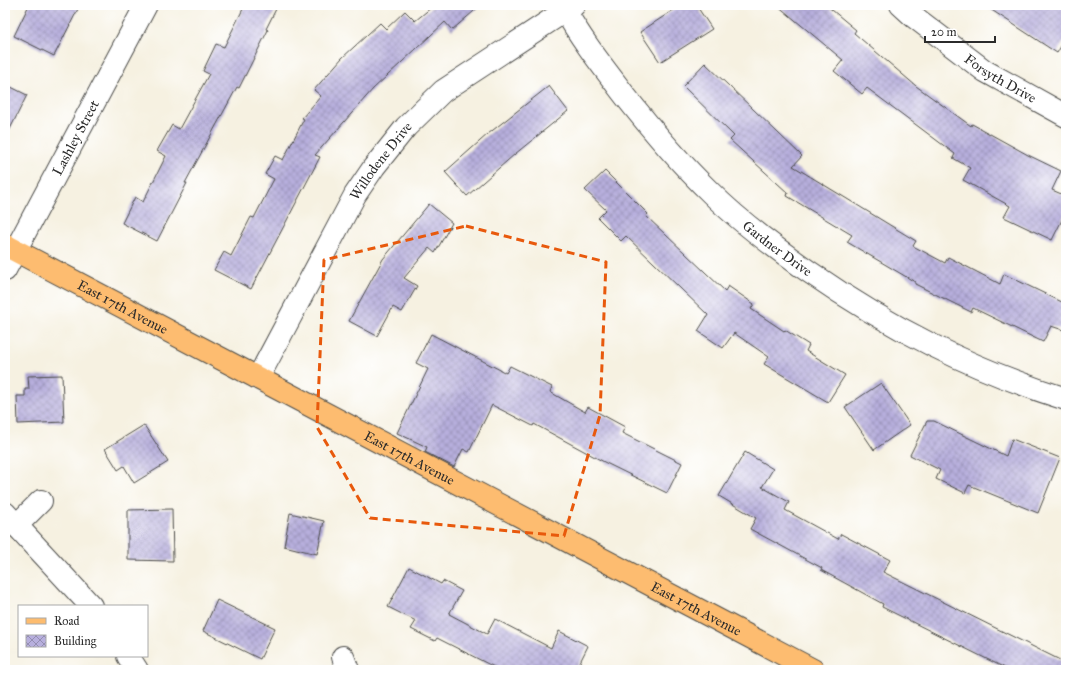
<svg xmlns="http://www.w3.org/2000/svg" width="1071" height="675" font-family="'IM FELL Great Primer',serif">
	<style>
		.building { fill: url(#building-cross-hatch) }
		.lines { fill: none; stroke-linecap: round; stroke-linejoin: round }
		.minor-casing { stroke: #494946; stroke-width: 24 }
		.major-casing { stroke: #494946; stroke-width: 24 }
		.minor { stroke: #fff; stroke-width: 22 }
		.major { stroke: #fdbc6f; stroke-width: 22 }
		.marked { fill: none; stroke: #e8590c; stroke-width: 3; stroke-dasharray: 8 5; stroke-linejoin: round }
		.labels { text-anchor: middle; stroke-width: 4; stroke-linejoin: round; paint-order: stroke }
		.street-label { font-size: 14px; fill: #2b2b2b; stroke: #fff }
	</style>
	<defs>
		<pattern id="building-cross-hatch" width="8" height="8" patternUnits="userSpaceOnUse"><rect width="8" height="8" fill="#b7afdd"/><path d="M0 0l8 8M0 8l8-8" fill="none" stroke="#958fb3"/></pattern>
	</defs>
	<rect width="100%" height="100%" fill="#fff"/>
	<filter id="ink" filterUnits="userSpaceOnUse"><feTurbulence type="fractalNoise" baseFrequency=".025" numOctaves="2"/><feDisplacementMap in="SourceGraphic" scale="8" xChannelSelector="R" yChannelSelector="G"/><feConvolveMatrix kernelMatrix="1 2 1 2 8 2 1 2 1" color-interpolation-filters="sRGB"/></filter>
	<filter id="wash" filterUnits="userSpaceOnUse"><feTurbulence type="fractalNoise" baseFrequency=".012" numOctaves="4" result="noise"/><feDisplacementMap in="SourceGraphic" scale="16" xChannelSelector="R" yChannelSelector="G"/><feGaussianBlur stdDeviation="0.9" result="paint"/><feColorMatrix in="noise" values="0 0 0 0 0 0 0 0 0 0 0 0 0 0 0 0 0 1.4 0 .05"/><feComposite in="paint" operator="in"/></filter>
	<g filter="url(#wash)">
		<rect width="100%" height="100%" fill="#f6f1e1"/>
		<g id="blocks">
			<g class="building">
				<polygon points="29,5 80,5 54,56 14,36"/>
				<polygon points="245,5 278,5 266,29 268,30 239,88 237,87 185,183 187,183 157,241 122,223 135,197 143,202 166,156 157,151 172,125 179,129 209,74 203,71 216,44 224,47"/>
				<polygon points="431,5 481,5 452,30 445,22 373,89 315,155 320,157 251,289 214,270 224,252 231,256 251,217 254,218 274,179 265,174 275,156 283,160 304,119 302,118 321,96 314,90 342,58 380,23 386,29 405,11 415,21 432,7"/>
				<polygon points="681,5 696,5 712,29 660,62 640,32"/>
				<polygon points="777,5 826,5 856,30 854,33 916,86 971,126 972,124 1028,155 1061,171 1052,190 1066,196 1066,212 1052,240 1004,217 1010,206 963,180 970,168 953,158 955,154 867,88 862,94 834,71 843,60"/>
				<polygon points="984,5 1066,5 1066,38 1057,53"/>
				<polygon points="705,63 802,156 793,166 916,241 913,246 945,263 948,257 1000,284 1004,274 1066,304 1066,331 1051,326 1043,342 973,308 971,312 915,284 915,282 847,242 852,235 787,196 788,193 730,140 734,136 683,86"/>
				<polygon points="5,84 27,95 5,139"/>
				<polygon points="549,86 568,111 515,154 467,196 445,172 488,134"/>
				<polygon points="605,171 648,214 646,216 725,291 728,286 754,304 751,309 784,331 785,330 809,345 806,351 845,375 828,402 764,364 769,357 734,333 723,348 698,331 708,315 626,236 621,241 598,218 606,210 585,190"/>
				<polygon points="429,204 452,223 435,253 429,248 404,278 417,286 402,312 393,307 377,336 349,321 383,259"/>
				<polygon points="431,334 506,373 510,366 552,387 550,392 585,412 588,407 625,427 622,433 682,463 667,493 606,463 534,424 533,426 492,405 469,452 463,449 454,467 425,452 427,447 397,433 428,369 416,363"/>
				<polygon points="62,375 64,422 18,424 17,396 25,396 25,389 29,389 28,376"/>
				<polygon points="881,383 910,425 874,450 845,407"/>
				<polygon points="927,421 934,421 1006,456 1012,439 1060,458 1038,513 969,485 965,493 936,479 940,470 910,455"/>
				<polygon points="144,425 168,462 134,483 124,466 118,470 105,449"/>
				<polygon points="745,452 773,469 762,487 789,502 785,510 838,539 841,534 890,560 883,572 1066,663 1066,670 1009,670 882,607 883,604 821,570 822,568 750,529 756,518 719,496"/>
				<polygon points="172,509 173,561 128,560 128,510"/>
				<polygon points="290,513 324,521 317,554 284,546"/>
				<polygon points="409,567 441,584 443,581 462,591 449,614 487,634 495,619 551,648 559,631 588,646 576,670 500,670 437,638 435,641 411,629 416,621 388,607"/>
				<polygon points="217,600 275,628 260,659 203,631"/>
			</g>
		</g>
	</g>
	<g filter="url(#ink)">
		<use href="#blocks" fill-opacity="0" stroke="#494946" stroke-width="1"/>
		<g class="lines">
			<defs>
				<g id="minor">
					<path id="s1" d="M562,5C580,38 603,67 626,97C652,130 680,163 711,193C740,222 774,247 808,271C890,328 971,369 1066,399"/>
					<path id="s2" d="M901,5L913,16L985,71L1066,116"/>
					<path id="s3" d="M5,270L146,5"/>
					<path id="s4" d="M258,378L355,195L374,167L406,127L443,91L574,5"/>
					<polyline points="5,513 91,606"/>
					<polyline points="16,526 41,501"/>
					<polyline points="128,656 137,670"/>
					<polyline points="343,657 348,670"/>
				</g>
				<g id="major">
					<path id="s5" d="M5,245L813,670"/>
				</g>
			</defs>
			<use href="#minor" class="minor-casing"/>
			<use href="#major" class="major-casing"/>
			<use href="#minor" class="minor"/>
			<use href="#major" class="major"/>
		</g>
	</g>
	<path class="marked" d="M466,226L606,262L600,415L564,536L370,518L317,427L324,260Z"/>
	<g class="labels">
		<g class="street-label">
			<text dy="5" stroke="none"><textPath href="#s2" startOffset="124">Forsyth Drive</textPath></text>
			<text dy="5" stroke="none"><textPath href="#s3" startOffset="150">Lashley Street</textPath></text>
			<text dy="5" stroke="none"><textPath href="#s4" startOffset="250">Willodene Drive</textPath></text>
			<text dy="5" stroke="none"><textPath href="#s1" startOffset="327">Gardner Drive</textPath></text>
			<text dy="5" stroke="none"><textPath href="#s5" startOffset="133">East 17th Avenue</textPath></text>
			<text dy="5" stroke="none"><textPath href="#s5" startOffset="457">East 17th Avenue</textPath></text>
			<text dy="5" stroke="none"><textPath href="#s5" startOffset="781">East 17th Avenue</textPath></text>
		</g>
	</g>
	<rect width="1071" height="675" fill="none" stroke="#fff" stroke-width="20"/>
	<rect x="18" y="605" width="130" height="52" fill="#ffffff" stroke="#aaaaaa"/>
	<rect x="26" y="618" width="20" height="6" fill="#fdbc6f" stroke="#aaaaaa"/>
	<text x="54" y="625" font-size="12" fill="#2b2b2b">Road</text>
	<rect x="26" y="635" width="20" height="12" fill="url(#building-cross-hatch)" stroke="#aaaaaa"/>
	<text x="54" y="645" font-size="12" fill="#2b2b2b">Building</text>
	<path d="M925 36v6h70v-6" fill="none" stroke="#2b2b2b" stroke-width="2"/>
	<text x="931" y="36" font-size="12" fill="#2b2b2b" stroke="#ffffff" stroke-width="3" paint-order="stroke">20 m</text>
</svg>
